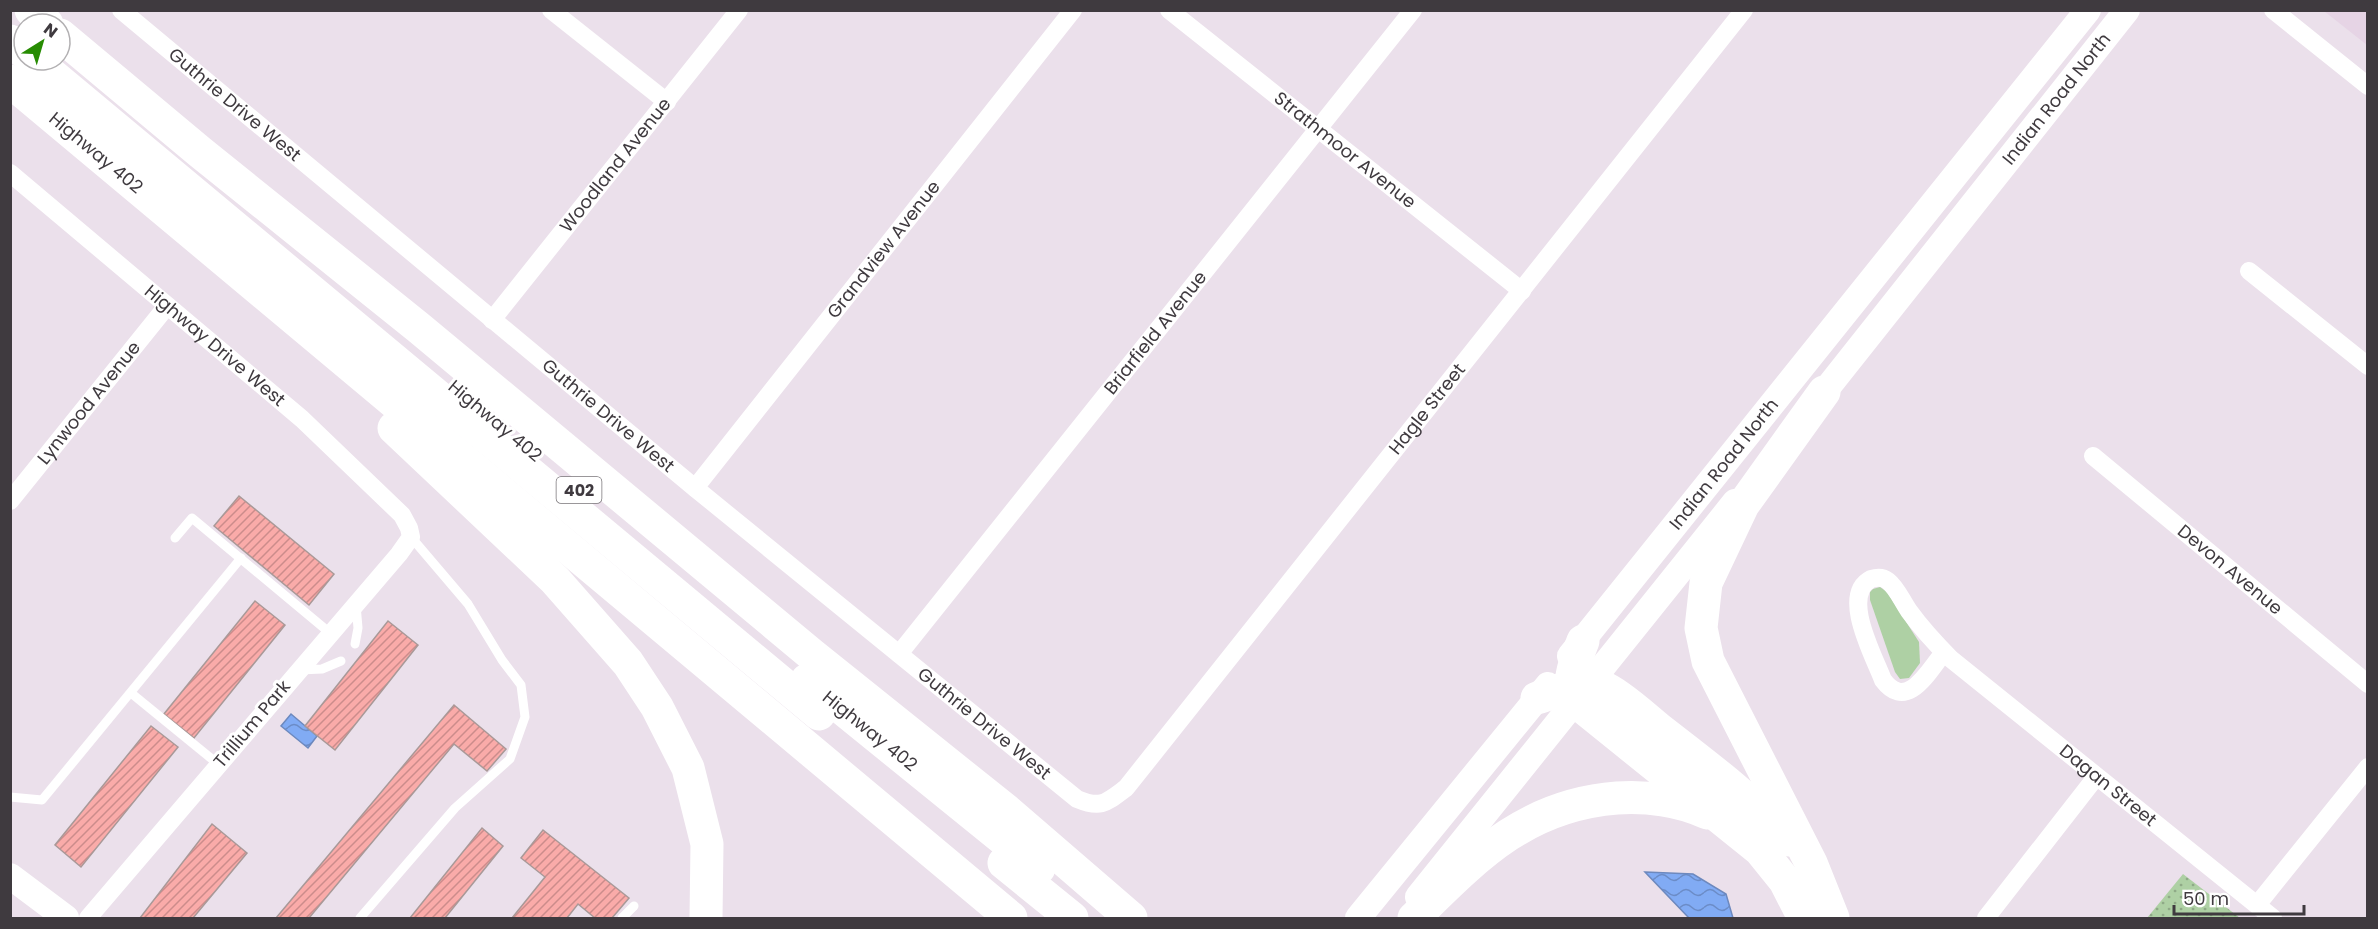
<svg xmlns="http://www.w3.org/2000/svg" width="2378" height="929" font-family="Poppins,sans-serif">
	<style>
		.education { fill: #e6d4e5 }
		.grass { fill: #aed0a4 }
		.park { fill: url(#park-dots) }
		.water { fill: url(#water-waves); stroke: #6d89be; stroke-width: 1.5 }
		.building { fill: url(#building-hatch); stroke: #a99998; stroke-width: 1.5 }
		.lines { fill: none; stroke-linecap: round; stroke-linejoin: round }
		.service { stroke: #fff; stroke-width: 9 }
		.minor { stroke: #fff; stroke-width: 18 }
		.secondary { stroke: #fff; stroke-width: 26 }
		.motorway { stroke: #fff; stroke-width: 33 }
		.labels { text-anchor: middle; stroke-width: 6; stroke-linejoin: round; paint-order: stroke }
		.shield { fill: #fff; stroke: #797579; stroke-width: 1.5 }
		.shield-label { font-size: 16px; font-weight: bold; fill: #3f3a3f }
		.street-label { font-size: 18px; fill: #3f3a3f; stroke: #fff }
	</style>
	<defs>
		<pattern id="park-dots" width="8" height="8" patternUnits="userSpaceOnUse" patternTransform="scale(1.5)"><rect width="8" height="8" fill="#aed0a4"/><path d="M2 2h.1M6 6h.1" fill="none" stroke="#8faa87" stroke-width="1.8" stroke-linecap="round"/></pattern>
		<pattern id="water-waves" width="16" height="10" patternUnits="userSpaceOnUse" patternTransform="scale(1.5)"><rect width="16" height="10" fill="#81abf4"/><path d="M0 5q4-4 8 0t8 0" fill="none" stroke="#6b8cc7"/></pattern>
		<pattern id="building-hatch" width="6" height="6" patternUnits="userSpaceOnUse" patternTransform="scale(1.5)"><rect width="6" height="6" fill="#faaba9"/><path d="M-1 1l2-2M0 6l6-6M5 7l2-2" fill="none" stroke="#cc8c8b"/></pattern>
	</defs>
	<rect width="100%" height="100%" fill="#ebe0eb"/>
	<polygon class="education" points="2324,11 2367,11 2367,45"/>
	<polygon class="grass" points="1880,587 1887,592 1919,642 1920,663 1909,678 1900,679 1895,672 1870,600 1870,592 1873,589"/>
	<polygon class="park" points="2183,874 2240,918 2147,918"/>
	<g class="water">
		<polygon points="291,714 317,736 308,748 281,726"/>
		<polygon points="1645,872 1693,874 1726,894 1733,918 1689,918"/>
	</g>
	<g class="building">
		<polygon points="239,496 334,574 309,605 214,526"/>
		<polygon points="255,601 285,625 194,738 164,714"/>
		<polygon points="388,621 418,645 335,750 305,726"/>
		<polygon points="454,705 506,749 487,771 454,744 309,918 276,918"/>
		<polygon points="151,726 178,747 81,867 55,845"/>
		<polygon points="212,824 247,853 193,918 140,918"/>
		<polygon points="482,828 503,846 445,918 410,918"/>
		<polygon points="543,830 629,898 612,918 595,918 578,904 567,918 512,918 545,877 521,858"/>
	</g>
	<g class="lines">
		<g class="service">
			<polyline points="175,538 192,518 330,633"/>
			<polyline points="355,644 358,628 356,605"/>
			<polyline points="300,670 322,669 341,661"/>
			<polyline points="131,693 218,764"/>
			<polyline points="10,797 42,800 241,558"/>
			<polyline points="360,918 455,808 510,759 525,717 521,685 502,660 468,604 411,537"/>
			<polyline points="622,918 634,906"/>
		</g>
		<g class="minor">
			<path id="s1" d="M121,10L695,488L1077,799C1101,809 1106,803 1126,788L1744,10"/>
			<polyline points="551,10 667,102"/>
			<path id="s2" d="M1169,10L1522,291"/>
			<polyline points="2273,10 2368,86"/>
			<path id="s3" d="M10,173L302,419L402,515L409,528L411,537L399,554L88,918"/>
			<polyline points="2249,271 2368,366"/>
			<path id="s4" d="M492,320L739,10"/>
			<path id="s5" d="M2093,456L2368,684"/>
			<path id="s6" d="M695,488L1073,10"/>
			<path id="s7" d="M10,501L167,306"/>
			<path id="s8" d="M1944,652C1928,672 1907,712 1883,680C1874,656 1840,595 1871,579C1877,577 1883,577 1888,581C1897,588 1902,601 1909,611C1922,629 1936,644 1951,659L2273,918"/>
			<path id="s9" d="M899,654L1413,10"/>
			<polyline points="2257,905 2368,767"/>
			<polyline points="1986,918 2096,777"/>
		</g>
		<g class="secondary">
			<path id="s10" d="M1813,406L2127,10"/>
			<path id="s11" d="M1570,656L2088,10"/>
			<polyline points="10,876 66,918"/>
			<polyline points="1418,897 1735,502"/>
			<polyline points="1358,918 1548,685"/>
		</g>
		<g class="motorway">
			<polyline points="31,10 47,24"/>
			<polyline points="60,35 200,152 419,328 811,654 1007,811 1131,918"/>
			<polyline points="10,41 24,52"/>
			<polyline points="34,60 819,714"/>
			<path id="s12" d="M10,81L1011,918"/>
			<polyline points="1824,392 1743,505 1706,583 1701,628 1708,661 1811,863 1833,918"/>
			<polyline points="394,428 555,580 628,663 657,707 688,768 707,844 706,918"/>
			<path d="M1583,641C1576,660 1566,681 1575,701L1760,850L1785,881L1804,918"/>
			<path id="s13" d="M807,680L1039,868"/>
			<path d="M1537,698C1551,694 1577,681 1590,683C1610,685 1643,716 1659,729C1704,764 1750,798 1789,840"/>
			<polyline points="1004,863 1072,918"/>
			<path d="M1414,918C1476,857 1525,805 1617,798C1646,796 1680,800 1707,813"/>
		</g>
	</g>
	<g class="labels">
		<rect class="shield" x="556.5" y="477" width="45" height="26" rx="4.5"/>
		<g class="shield-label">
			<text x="579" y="496">402</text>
		</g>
		<g class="street-label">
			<text dy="6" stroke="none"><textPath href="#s10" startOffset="392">Indian Road North</textPath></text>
			<text dy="6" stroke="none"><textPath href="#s1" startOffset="148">Guthrie Drive West</textPath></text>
			<text dy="6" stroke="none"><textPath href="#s2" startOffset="225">Strathmoor Avenue</textPath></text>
			<text dy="6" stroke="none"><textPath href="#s12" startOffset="112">Highway 402</textPath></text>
			<text dy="6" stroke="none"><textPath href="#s4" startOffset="198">Woodland Avenue</textPath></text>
			<text dy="6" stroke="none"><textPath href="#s6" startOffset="304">Grandview Avenue</textPath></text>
			<text dy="6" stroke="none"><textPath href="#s9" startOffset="411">Briarfield Avenue</textPath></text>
			<text dy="6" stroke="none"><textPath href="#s3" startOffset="268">Highway Drive West</textPath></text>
			<text dy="6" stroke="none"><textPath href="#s7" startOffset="126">Lynwood Avenue</textPath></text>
			<text dy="6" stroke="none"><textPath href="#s1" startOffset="1778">Hagle Street</textPath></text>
			<text dy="6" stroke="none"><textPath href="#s1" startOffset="634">Guthrie Drive West</textPath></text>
			<text transform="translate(495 421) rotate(40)" y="6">Highway 402</text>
			<text dy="6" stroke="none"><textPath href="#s11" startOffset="246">Indian Road North</textPath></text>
			<text dy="6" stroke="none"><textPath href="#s5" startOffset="178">Devon Avenue</textPath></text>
			<text transform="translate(252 724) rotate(-50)" y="6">Trillium Park</text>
			<text dy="6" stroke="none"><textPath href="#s1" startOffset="1120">Guthrie Drive West</textPath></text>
			<text dy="6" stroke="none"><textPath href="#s13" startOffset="81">Highway 402</textPath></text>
			<text dy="6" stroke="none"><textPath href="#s8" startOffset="513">Dagan Street</textPath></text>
		</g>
	</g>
	<rect width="2378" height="929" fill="none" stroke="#3f3a3f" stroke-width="24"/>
	<g transform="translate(42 42) rotate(37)"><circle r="28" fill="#ffffff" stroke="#b2b0b2" stroke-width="1.5"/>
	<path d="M0-4.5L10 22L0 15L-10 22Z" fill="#278c03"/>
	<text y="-9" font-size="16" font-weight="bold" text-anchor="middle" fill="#3f3a3f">N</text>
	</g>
	<path d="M2174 905v9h130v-9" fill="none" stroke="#3f3a3f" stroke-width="3"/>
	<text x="2183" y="905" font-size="18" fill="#3f3a3f" stroke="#ffffff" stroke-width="4.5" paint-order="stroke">50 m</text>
</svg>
